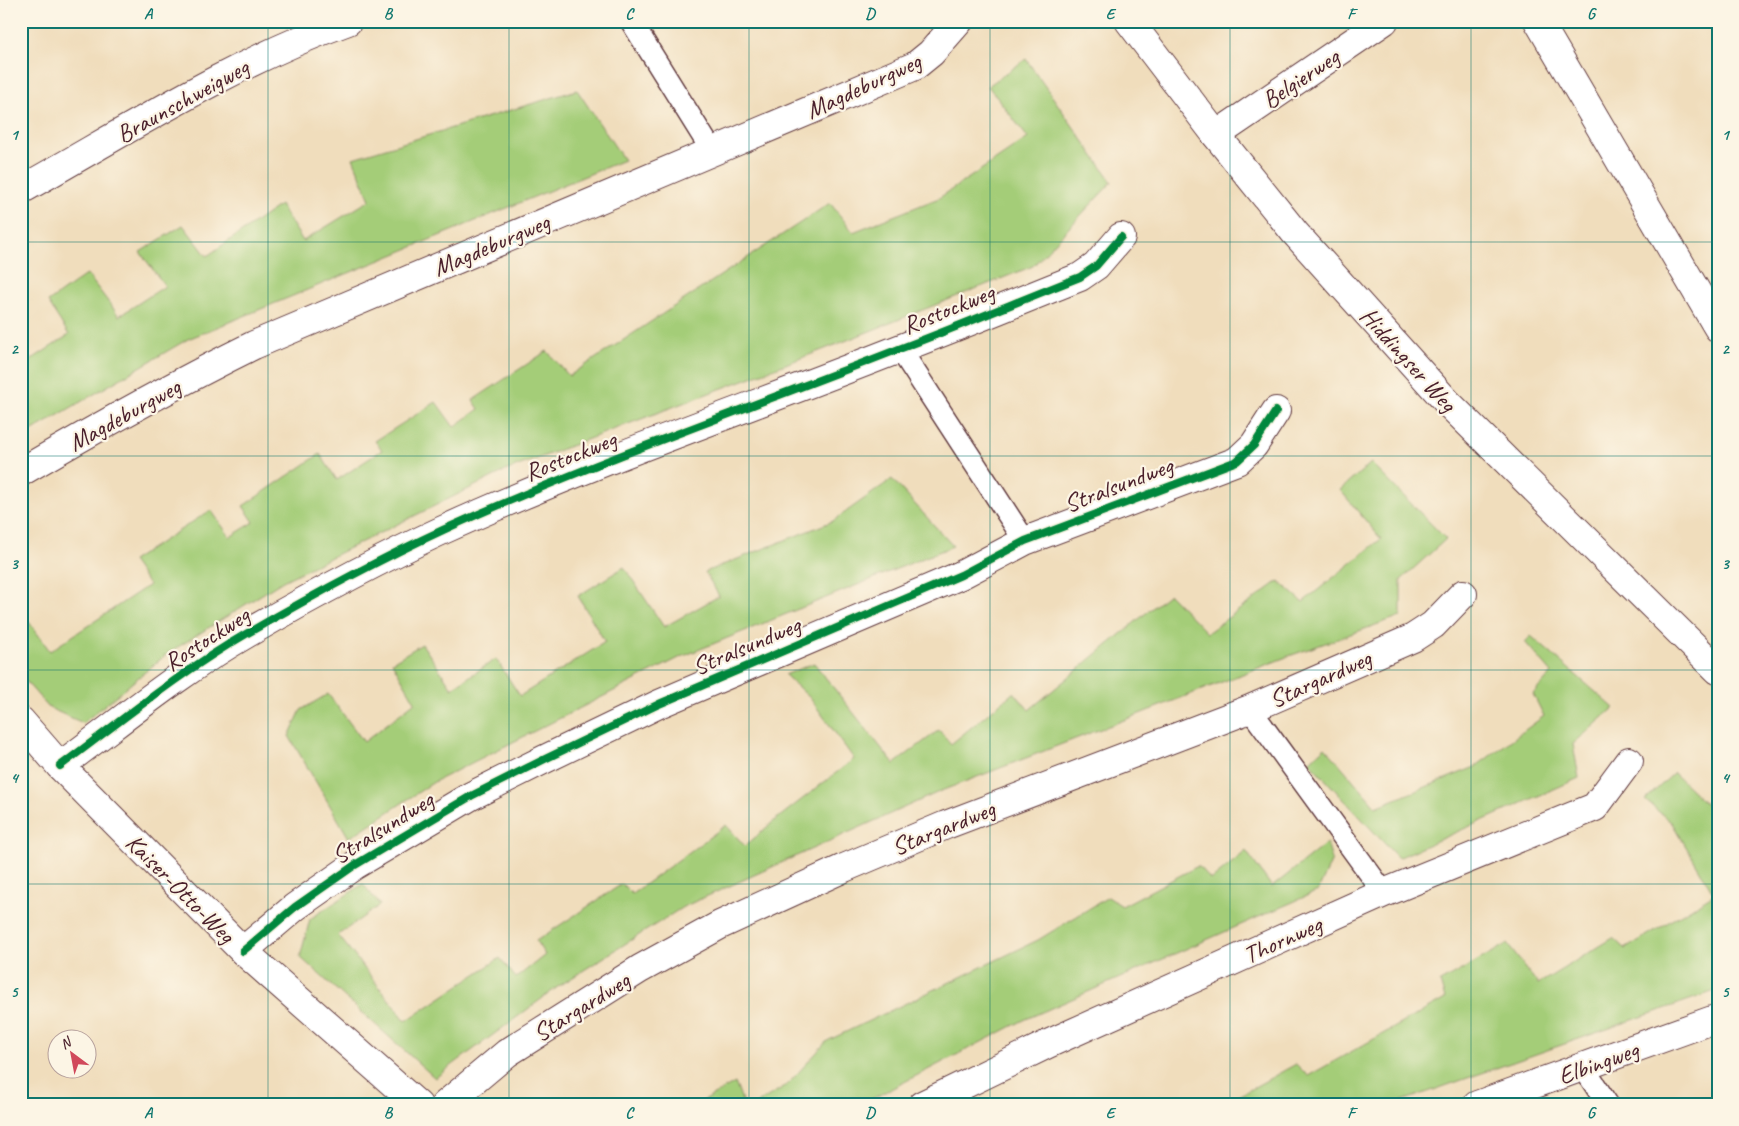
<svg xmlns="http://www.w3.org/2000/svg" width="1739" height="1126" font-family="Caveat,sans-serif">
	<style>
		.green { fill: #a4cd78; stroke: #777652 }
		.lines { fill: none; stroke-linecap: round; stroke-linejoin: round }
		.service-casing { stroke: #633c41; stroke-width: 24 }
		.minor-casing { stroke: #633c41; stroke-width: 30 }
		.secondary-casing { stroke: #633c41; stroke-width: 30 }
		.service { stroke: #fff; stroke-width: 21 }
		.minor { stroke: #fff; stroke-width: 28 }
		.secondary { stroke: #fff; stroke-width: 28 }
		.cycleway-casing { stroke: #fcf5e5; stroke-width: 11 }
		.cycleway { stroke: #00873e; stroke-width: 8 }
		.grid { fill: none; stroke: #0f766e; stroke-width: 1; stroke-opacity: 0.55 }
		.labels { text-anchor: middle; stroke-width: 4.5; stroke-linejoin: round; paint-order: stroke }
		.street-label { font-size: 25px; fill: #4a1f2b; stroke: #fcf5e5 }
		.neatline { fill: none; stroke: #0f766e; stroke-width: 2 }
		.grid-label { font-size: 16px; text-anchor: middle; font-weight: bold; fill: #0f766e }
	</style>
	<rect width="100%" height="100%" fill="#fcf5e5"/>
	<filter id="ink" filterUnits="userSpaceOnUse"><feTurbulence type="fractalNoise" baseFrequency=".02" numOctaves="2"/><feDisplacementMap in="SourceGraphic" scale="10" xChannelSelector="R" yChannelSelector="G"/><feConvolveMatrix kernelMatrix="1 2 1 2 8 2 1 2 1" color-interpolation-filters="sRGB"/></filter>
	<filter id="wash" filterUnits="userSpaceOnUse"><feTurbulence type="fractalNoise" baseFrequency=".0096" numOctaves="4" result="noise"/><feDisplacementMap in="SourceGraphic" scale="20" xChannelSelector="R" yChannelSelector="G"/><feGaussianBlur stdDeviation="1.12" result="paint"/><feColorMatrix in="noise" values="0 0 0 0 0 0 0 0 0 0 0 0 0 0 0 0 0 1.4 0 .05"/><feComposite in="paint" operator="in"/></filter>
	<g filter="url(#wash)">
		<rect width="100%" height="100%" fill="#f0ddbc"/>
		<g class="green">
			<polygon points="1026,59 1112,182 1033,266 825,349 505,471 283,581 167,654 83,723 49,708 21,676 21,611 50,651 149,585 132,561 211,510 230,537 254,522 243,506 320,454 337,480 382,450 375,441 436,402 454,427 479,409 473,400 547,351 569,376 830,203 853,232 939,198 1028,138 988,86"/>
			<polygon points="577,90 624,160 188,339 21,437 21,363 23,365 69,335 48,302 87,274 119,316 165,286 140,252 183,225 207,256 280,205 303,241 370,200 353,158"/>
			<polygon points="1371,463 1446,539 1401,580 1401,616 1289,656 941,791 683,907 559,986 435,1078 300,957 310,919 363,884 380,905 338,935 406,1021 500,958 516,978 545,955 536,941 622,884 632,894 726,825 745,846 774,821 854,759 810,698 785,675 814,663 894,764 939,730 951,744 1014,692 1029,710 1169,594 1207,633 1279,581 1303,602 1381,539 1340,490"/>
			<polygon points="892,479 953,546 681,657 434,782 349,838 289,736 301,710 328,694 364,742 415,702 392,662 422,644 452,688 496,659 520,696 605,642 578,596 624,567 664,627 719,596 705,572 833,521"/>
			<polygon points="1531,636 1614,708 1573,744 1579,778 1398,858 1309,762 1325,747 1376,807 1475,767 1544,716 1533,694 1552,673 1525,642"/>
			<polygon points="1674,773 1718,816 1718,990 1391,1105 1222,1105 1296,1064 1308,1076 1445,999 1440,982 1507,944 1538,984 1613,938 1625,949 1714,894 1672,823 1645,800"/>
			<polygon points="1327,843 1332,860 1318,891 1024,1020 860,1105 754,1105 787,1085 827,1041 1038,940 1108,897 1122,906 1198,866 1211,880 1246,851 1272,887"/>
			<polygon points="735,1083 744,1105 696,1105"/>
		</g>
	</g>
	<g filter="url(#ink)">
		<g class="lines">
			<defs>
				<g id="service">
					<polyline points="631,21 712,151"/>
					<polyline points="900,349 1025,541"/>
					<polyline points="1250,709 1384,893"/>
					<polyline points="1583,1067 1608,1105"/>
				</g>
				<g id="minor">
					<polyline points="1538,21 1718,328"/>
					<polyline points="1216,135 1384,21"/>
					<path d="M21,190C128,130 232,63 348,21"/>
					<path d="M21,472C98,427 175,384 254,345L915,66L931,53L959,21"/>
					<polyline points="21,721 60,766 243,951 418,1105"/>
					<path d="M60,766C121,721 180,672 246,634C310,597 376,561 443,530C592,462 747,409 899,349C960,326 1019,301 1080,277L1096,266L1121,237"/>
					<polyline points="243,951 295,907 355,865 471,796 545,759 659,704 961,575 1025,541 1237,461 1254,445 1276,411"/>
					<polyline points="445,1105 507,1053 640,969 720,925 844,868 946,825 1250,709 1413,638 1433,625 1463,594"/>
					<polyline points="922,1105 1050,1043 1384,893 1595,807 1629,761"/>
					<polyline points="1477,1105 1718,1018"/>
				</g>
				<polyline id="secondary" points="1129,21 1216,135 1295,233 1448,403 1718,670"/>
			</defs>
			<use href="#service" class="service-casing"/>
			<use href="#minor" class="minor-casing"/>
			<use href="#secondary" class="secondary-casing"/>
			<use href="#service" class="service"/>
			<use href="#minor" class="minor"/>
			<use href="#secondary" class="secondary"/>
			<defs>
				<g id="cycleway">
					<path d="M60,766C121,721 180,672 246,634C310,597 376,561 443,530C592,462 747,409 899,349C960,326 1019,301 1080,277L1096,266L1121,237"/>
					<polyline points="243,951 295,907 355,865 471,796 545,759 659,704 961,575 1025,541 1237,461 1254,445 1276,411"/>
				</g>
			</defs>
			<use href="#cycleway" class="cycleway-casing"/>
			<use href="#cycleway" class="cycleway"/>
		</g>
	</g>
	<path class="grid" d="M268,21V1105M509,21V1105M749,21V1105M990,21V1105M1230,21V1105M1471,21V1105M21,242H1718M21,456H1718M21,670H1718M21,884H1718"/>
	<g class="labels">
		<g class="street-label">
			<text transform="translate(1300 78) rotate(-34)" y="9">Belgierweg</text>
			<text transform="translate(863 85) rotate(-25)" y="9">Magdeburgweg</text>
			<text transform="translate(182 100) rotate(-29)" y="9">Braunschweigweg</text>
			<text transform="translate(491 244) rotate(-23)" y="9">Magdeburgweg</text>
			<text transform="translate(948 308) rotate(-22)" y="9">Rostockweg</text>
			<text transform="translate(1409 359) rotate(48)" y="9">Hiddingser Weg</text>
			<text transform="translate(124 414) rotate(-29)" y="9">Magdeburgweg</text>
			<text transform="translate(570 455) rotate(-22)" y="9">Rostockweg</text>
			<text transform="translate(1118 484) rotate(-21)" y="9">Stralsundweg</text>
			<text transform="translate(206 638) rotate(-33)" y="9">Rostockweg</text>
			<text transform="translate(746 645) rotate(-23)" y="9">Stralsundweg</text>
			<text transform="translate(1320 678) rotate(-24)" y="9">Stargardweg</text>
			<text transform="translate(382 827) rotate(-32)" y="9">Stralsundweg</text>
			<text transform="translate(943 827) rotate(-22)" y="9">Stargardweg</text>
			<text transform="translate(181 888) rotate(45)" y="9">Kaiser-Otto-Weg</text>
			<text transform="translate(1282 939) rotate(-24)" y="9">Thornweg</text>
			<text transform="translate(581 1006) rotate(-32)" y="9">Stargardweg</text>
			<text transform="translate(1598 1062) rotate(-20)" y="9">Elbingweg</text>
		</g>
	</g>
	<rect width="1739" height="1126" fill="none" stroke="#fcf5e5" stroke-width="55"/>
	<g transform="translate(72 1054) rotate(328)"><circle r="24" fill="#fcf5e5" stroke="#b59f9b"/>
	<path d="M0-4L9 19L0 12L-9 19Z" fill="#d1495b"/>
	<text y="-8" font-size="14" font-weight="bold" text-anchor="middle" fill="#4a1f2b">N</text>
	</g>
	<rect x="28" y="28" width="1684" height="1070" class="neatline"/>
	<g class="grid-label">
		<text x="148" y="19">A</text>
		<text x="388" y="19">B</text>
		<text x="629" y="19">C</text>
		<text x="870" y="19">D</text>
		<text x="1110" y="19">E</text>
		<text x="1351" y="19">F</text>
		<text x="1591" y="19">G</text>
		<text x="14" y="140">1</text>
		<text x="1725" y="140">1</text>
		<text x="14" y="354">2</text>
		<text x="1725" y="354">2</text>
		<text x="14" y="569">3</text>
		<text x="1725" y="569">3</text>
		<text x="14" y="783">4</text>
		<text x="1725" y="783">4</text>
		<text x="14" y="997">5</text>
		<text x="1725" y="997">5</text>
		<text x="148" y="1118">A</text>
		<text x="388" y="1118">B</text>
		<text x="629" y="1118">C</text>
		<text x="870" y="1118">D</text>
		<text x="1110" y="1118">E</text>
		<text x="1351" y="1118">F</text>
		<text x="1591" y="1118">G</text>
	</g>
</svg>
